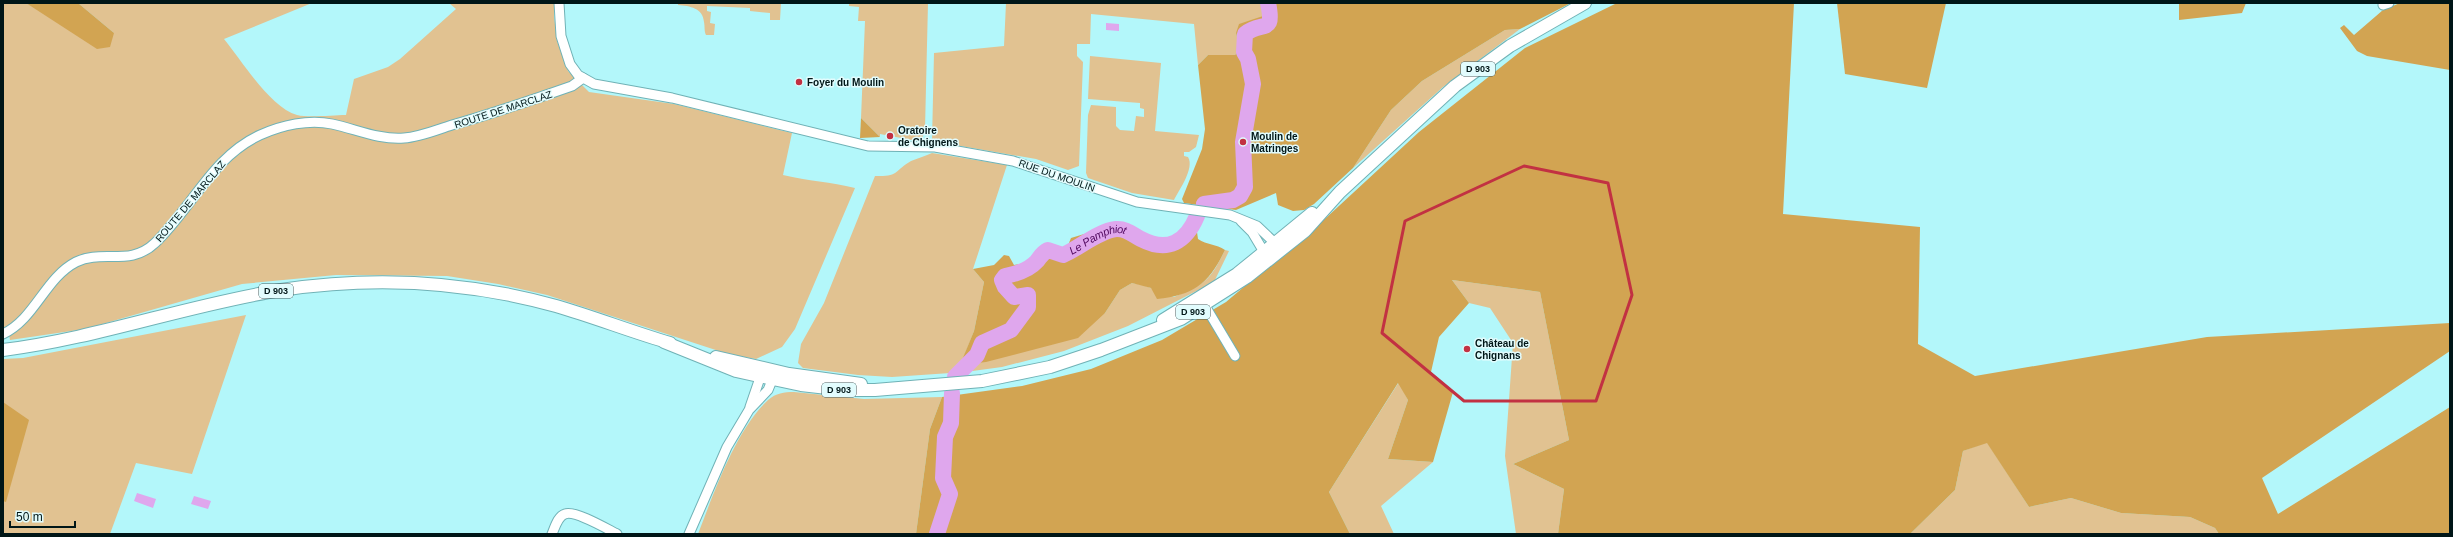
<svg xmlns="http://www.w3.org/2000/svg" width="2453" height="537" viewBox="0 0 2453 537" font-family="Arial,sans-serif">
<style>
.green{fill:#e1c291}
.forest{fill:#d2a452}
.water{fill:#dfa7ed}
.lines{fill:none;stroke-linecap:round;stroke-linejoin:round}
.river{stroke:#dfa7ed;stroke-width:16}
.minor-casing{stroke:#70b2b6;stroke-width:11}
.major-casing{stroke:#70b2b6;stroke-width:14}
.minor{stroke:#fff;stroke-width:9}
.major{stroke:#fff;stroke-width:12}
.marked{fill:none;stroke:#c23142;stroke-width:3;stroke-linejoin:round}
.poi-dot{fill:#c23142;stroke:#e2fcfd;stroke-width:1.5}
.labels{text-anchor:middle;stroke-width:3;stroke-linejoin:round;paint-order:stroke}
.shield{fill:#e2fcfd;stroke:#445b5c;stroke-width:1}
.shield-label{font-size:9px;font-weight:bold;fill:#001617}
.poi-label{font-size:10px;font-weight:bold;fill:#001617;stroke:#e2fcfd;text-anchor:start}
.street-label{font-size:10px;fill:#001617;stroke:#e2fcfd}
.water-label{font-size:11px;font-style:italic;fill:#50085e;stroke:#e2fcfd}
</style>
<rect width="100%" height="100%" fill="#b3f7fa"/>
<g class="green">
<path d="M3,3H26L39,10L114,33L78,3H312L224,39C242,61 270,107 297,115C309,118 333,115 346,115L354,79L388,67L400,59L456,9L449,3H554V16L557,41L568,71L589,92L674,104L792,133L783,175C808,181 831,182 855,188L795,329L782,347L756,359L728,354L547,295L498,284L447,276L336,275L242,284L85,329L10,340L8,329L3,330Z"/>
<path d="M678,3H781L780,20H770V13L750,11V8L707,6V11L711,12L710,23L715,24L714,35H706C704,31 705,27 704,22C703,8 690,6 678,5Z"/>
<path d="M849,3H928L925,129L922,139L917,141L880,134V137L861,118L865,21H858L859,7L849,6Z"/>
<path d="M1006,3H1260L1263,16L1236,33L1240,49L1235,55H1208L1198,65L1194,24L1091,14L1090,44H1077V56L1083,62L1079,166L1068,170L1036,159L932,141L934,53L1004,46Z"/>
<path d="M1520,29L1443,87L1353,168L1391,110L1422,81L1505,30Z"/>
<path d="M1090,56L1161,63L1155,131L1199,135L1196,147L1189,152H1184V156L1188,157C1195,168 1179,190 1174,200L1132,193L1088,178L1086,173L1088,115L1091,105L1116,107V126L1120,130L1134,131L1136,116L1144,117V109L1140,108V103L1088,99Z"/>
<path d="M932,153L1007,165L973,269L984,282L974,331L961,364L1105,313L1120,290L1132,283L1143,285L1174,297C1206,283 1210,281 1225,250L1229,251L1214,282L1128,326L1064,351L1002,367L965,372L892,377L858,375L803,368L798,363L801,344L824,303L875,176C899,177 894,171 911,161C918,158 926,156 932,153Z"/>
<path d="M1452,280L1540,292L1569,440L1513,464L1564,489L1558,534H1516L1505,456L1513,343L1490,308L1469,303Z"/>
<path d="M246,315L192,474L136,463L110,534H3V359L23,358Z"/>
<path d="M1399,382L1408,400L1388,459L1433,462L1381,506L1394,534H1350L1329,492Z"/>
<path d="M794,392L864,399L942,397L930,429L916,534H698C714,493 735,431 768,400C776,393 784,392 794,392Z"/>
<path d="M1987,442L2029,507L2071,498L2121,513L2190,517L2215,528L2219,534H1910L1955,490L1963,451Z"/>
</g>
<g class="forest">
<path d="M26,3H78L114,33L110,47L97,49Z"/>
<path d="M1260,3H1571L1520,29L1505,30L1422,81L1391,110L1353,168L1314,204L1304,210L1293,211L1278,205L1276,193L1236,210L1184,203L1182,199L1202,149L1205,129L1198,65L1208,55H1235L1240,49L1236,33L1239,24L1263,16Z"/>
<path d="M1617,3H1794L1783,214L1920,227L1918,344L1975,376L2207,337L2450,323V351L2262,478L2278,514L2450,407V534H2219L2215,528L2190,517L2121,513L2071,498L2029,507L1987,443L1963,451L1955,490L1910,534H1558L1564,489L1513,464L1569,440L1540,292L1452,280L1469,303L1439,337L1431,372L1453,392L1433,462L1388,459L1408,400L1398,383L1329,492L1350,534H916L930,429L942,397L1022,386L1091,369L1162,340L1226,302L1327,217L1419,132L1525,48Z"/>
<path d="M1837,3H1946L1927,88L1845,74Z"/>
<path d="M2179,3H2246L2242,13L2179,20Z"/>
<path d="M2400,3H2450V70L2367,56L2357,51L2340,28L2344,25L2354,35L2383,10Z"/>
<path d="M861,118L880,137L860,138Z"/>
<path d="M1193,215L1199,216L1196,225L1198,239C1207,245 1216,244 1225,250C1209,283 1195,295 1157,299L1151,288L1132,283L1120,290L1105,313L1078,338L986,362L960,365L974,331L984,282L973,269L994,265L1004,255L1009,256L1014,265L1031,262L1037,250L1047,245L1066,250L1071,238L1117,224L1129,228L1141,237L1164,240L1181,232Z"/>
<path d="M3,402L29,420L6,502L3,501Z"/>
</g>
<g class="water">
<path d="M1106,23L1119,24V31L1106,30Z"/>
<path d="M137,493L156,499L153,508L134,501Z"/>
<path d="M194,496L211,501L208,509L191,504Z"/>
</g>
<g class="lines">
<g class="river">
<path d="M1204,204L1233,200L1240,196L1245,187L1243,142L1253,84L1248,59L1244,52L1245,34C1262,20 1275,36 1268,3"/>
<path id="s1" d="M955,377L977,355L982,343L1011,330L1028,307V295L1014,297L1005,287L1002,280L1005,276C1016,274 1029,270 1037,261C1041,256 1042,253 1048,250L1063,255C1078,249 1098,231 1116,229C1126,228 1133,235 1141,239C1168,253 1186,242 1197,216"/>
<path d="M937,534L950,494L943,478L945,437L951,423L952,393"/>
</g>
<defs>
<g id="minor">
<path d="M559,3L561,36L570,64L578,75L594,84L672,98L868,146L935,147L1013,161L1137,202L1230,215L1257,226L1279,247"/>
<path d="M2383,5L2389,3"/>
<path d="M1241,221L1252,232L1267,257"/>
<path d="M1201,299L1235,356"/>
<path d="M3,334C35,319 45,278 76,262C102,249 130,267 155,243C192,208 212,157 260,135C282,125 309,119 332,124C356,129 379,140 404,138C420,137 436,130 452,125C492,114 532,100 572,86L583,78"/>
<path d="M750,407L762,372"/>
<path d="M552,534C555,527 558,516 565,514C575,510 607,529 617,534"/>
<path d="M689,534L727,447L749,410L768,390L775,373"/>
</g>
<g id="major">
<path d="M1163,320L1237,274L1312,213"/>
<path d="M664,342L736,371L801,385L845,390H875L982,381L1050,367L1101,350L1181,319L1247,277L1305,231L1340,192L1455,86L1510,46L1585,3"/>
<path d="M3,350C98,338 187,305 281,290C373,276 466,281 556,306C594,317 632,332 670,343"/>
<path d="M716,357L789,374L861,384"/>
</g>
</defs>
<use href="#minor" class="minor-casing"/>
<use href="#major" class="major-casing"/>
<use href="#minor" class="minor"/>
<use href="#major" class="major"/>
</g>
<path class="marked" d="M1524,166L1608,183L1632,295L1596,401H1464L1382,333L1405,221Z"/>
<g class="poi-dot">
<circle cx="799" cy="82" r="4"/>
<circle cx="890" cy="136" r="4"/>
<circle cx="1243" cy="142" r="4"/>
<circle cx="1467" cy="349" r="4"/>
</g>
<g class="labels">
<g class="shield">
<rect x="1461" y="62" width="34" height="14" rx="3"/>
<rect x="259" y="284" width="34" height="14" rx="3"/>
<rect x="1176" y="305" width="34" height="14" rx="3"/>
<rect x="822" y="383" width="34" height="14" rx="3"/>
</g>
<g class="shield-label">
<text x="1478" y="72">D 903</text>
<text x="276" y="294">D 903</text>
<text x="1193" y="315">D 903</text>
<text x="839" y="393">D 903</text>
</g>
<g class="poi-label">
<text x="807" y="86">Foyer du Moulin</text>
<text x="898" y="134">Oratoire<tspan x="898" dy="12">de Chignens</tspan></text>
<text x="1251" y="140">Moulin de<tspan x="1251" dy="12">Matringes</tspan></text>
<text x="1475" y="347">Château de<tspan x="1475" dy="12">Chignans</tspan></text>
</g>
<g class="street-label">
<text transform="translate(503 109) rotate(-18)" y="4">ROUTE DE MARCLAZ</text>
<text transform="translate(1057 175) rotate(19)" y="4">RUE DU MOULIN</text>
<text transform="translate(190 201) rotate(-50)" y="4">ROUTE DE MARCLAZ</text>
</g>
<g class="water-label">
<text dy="4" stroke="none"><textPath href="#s1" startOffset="263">Le Pamphiot</textPath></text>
</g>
</g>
<rect width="2453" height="537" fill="none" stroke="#001617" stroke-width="8"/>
<path d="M10 521v6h65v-6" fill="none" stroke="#001617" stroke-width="2"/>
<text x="16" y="521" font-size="12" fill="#001617" stroke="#e2fcfd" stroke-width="3" paint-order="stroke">50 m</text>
</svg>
